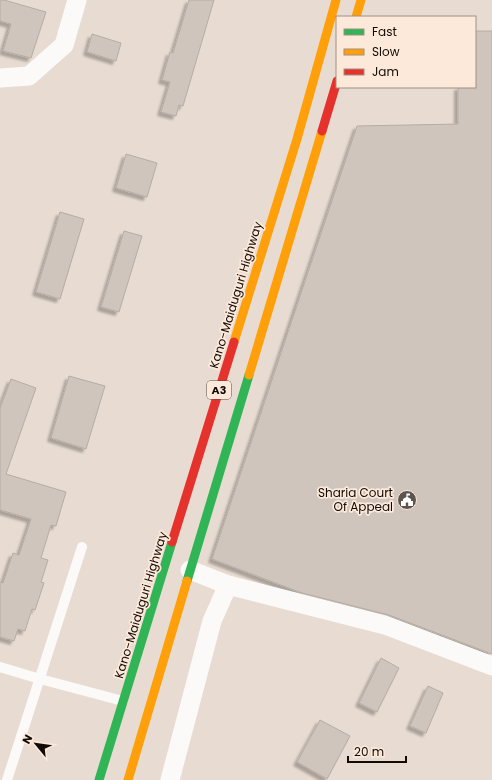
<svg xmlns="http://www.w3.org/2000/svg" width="492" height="780" viewBox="0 0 492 780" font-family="Poppins,sans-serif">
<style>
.building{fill:#cfc5bd;stroke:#b5aca4;filter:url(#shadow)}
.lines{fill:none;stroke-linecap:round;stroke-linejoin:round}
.lane{stroke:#fcfaf8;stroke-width:10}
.street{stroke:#fcfaf8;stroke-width:19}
.fast{stroke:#30b455;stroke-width:9}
.slow{stroke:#ff9f0a;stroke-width:9}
.jam{stroke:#e5322d;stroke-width:9}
.labels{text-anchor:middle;stroke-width:3.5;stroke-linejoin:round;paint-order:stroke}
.shield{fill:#fce9da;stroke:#584e45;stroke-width:1}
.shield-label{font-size:11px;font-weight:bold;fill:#120b05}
.street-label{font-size:12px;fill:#120b05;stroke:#fce9da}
.poi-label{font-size:12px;fill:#120b05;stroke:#fce9da;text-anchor:end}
</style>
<defs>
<filter id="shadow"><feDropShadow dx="-3.5" dy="3.5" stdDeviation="1" flood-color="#0004"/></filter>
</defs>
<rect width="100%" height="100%" fill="#e8dcd2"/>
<g class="building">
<path d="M0,0H4L46,12L31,58L3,51L11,24L0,21Z"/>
<path d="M189,0H214L183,106L179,105L176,116L161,112L170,82L162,80L170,52L173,53Z"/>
<path d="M475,31H492V654L389,615L302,593L212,559L357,126L458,124V87H475Z"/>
<path d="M92,34L121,43L116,61L87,52Z"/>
<path d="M126,154L157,163L147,197L116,188Z"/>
<path d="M60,212L84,219L60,299L36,292Z"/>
<path d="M124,231L142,236L119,312L101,307Z"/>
<path d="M69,376L105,386L86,449L51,438Z"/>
<path d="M11,379L36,388L6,474L66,492L56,526L51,525L41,558L48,560L41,582L44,583L35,610L32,609L25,631L18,629L14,641L0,637V582L3,583L13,553L19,555L31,519L0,510V408Z"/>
<path d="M381,658L399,668L377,712L359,703Z"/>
<path d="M428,686L443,693L426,733L410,726Z"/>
<path d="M320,720L350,736L327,779L297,762Z"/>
</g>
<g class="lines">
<g class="lane">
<path d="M0,667L40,679L123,701"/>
<path d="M7,780L82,547"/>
</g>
<g class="street">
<path d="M0,78L29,76L64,45L77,0"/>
<path d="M190,570L228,585L385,625L492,666"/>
<path d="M170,780L212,621L228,585"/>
</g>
<g class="fast">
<path d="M187,581L249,375"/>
<path d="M99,780L172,542"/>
</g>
<g class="slow">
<path d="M356,17L361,0"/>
<path d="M234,342L297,139L336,0"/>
<path d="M249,375L322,131"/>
<path d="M128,780L187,581"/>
</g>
<g class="jam">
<path d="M322,131L337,81"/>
<path d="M172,542L234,342"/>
</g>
</g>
<defs>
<symbol id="civic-disc" viewBox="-11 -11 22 22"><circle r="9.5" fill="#5d544d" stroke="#fce9da"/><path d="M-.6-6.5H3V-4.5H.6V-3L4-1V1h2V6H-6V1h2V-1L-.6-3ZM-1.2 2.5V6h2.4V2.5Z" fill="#fff"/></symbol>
</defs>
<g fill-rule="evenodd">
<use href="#civic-disc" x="396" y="489" width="22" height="22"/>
</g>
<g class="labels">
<rect class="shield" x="207" y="381" width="24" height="18" rx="3"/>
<g class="shield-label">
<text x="219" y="394">A3</text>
</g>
<g class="street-label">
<text transform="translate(236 295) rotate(-73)" y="4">Kano-Maiduguri Highway</text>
<text transform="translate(141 605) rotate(-73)" y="4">Kano-Maiduguri Highway</text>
</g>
<g class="poi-label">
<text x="393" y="497">Sharia Court<tspan x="393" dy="14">Of Appeal</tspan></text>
</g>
</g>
<rect x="336" y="16" width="140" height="72" fill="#fce9da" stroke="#9e9085"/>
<rect x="344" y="29" width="20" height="6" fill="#30b455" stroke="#9e9085"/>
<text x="372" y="36" font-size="12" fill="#120b05">Fast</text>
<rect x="344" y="49" width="20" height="6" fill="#ff9f0a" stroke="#9e9085"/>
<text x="372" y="56" font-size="12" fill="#120b05">Slow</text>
<rect x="344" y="69" width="20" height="6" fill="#e5322d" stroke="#9e9085"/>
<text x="372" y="76" font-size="12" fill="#120b05">Jam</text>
<g transform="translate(36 744) rotate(299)" stroke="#fce9da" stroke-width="3" paint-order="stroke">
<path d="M0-3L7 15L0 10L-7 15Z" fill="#120b05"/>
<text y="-6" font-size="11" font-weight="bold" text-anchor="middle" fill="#120b05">N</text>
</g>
<path d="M348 756v6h58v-6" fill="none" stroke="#120b05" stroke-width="2"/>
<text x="354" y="756" font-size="12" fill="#120b05" stroke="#fce9da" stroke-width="3" paint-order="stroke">20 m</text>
</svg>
